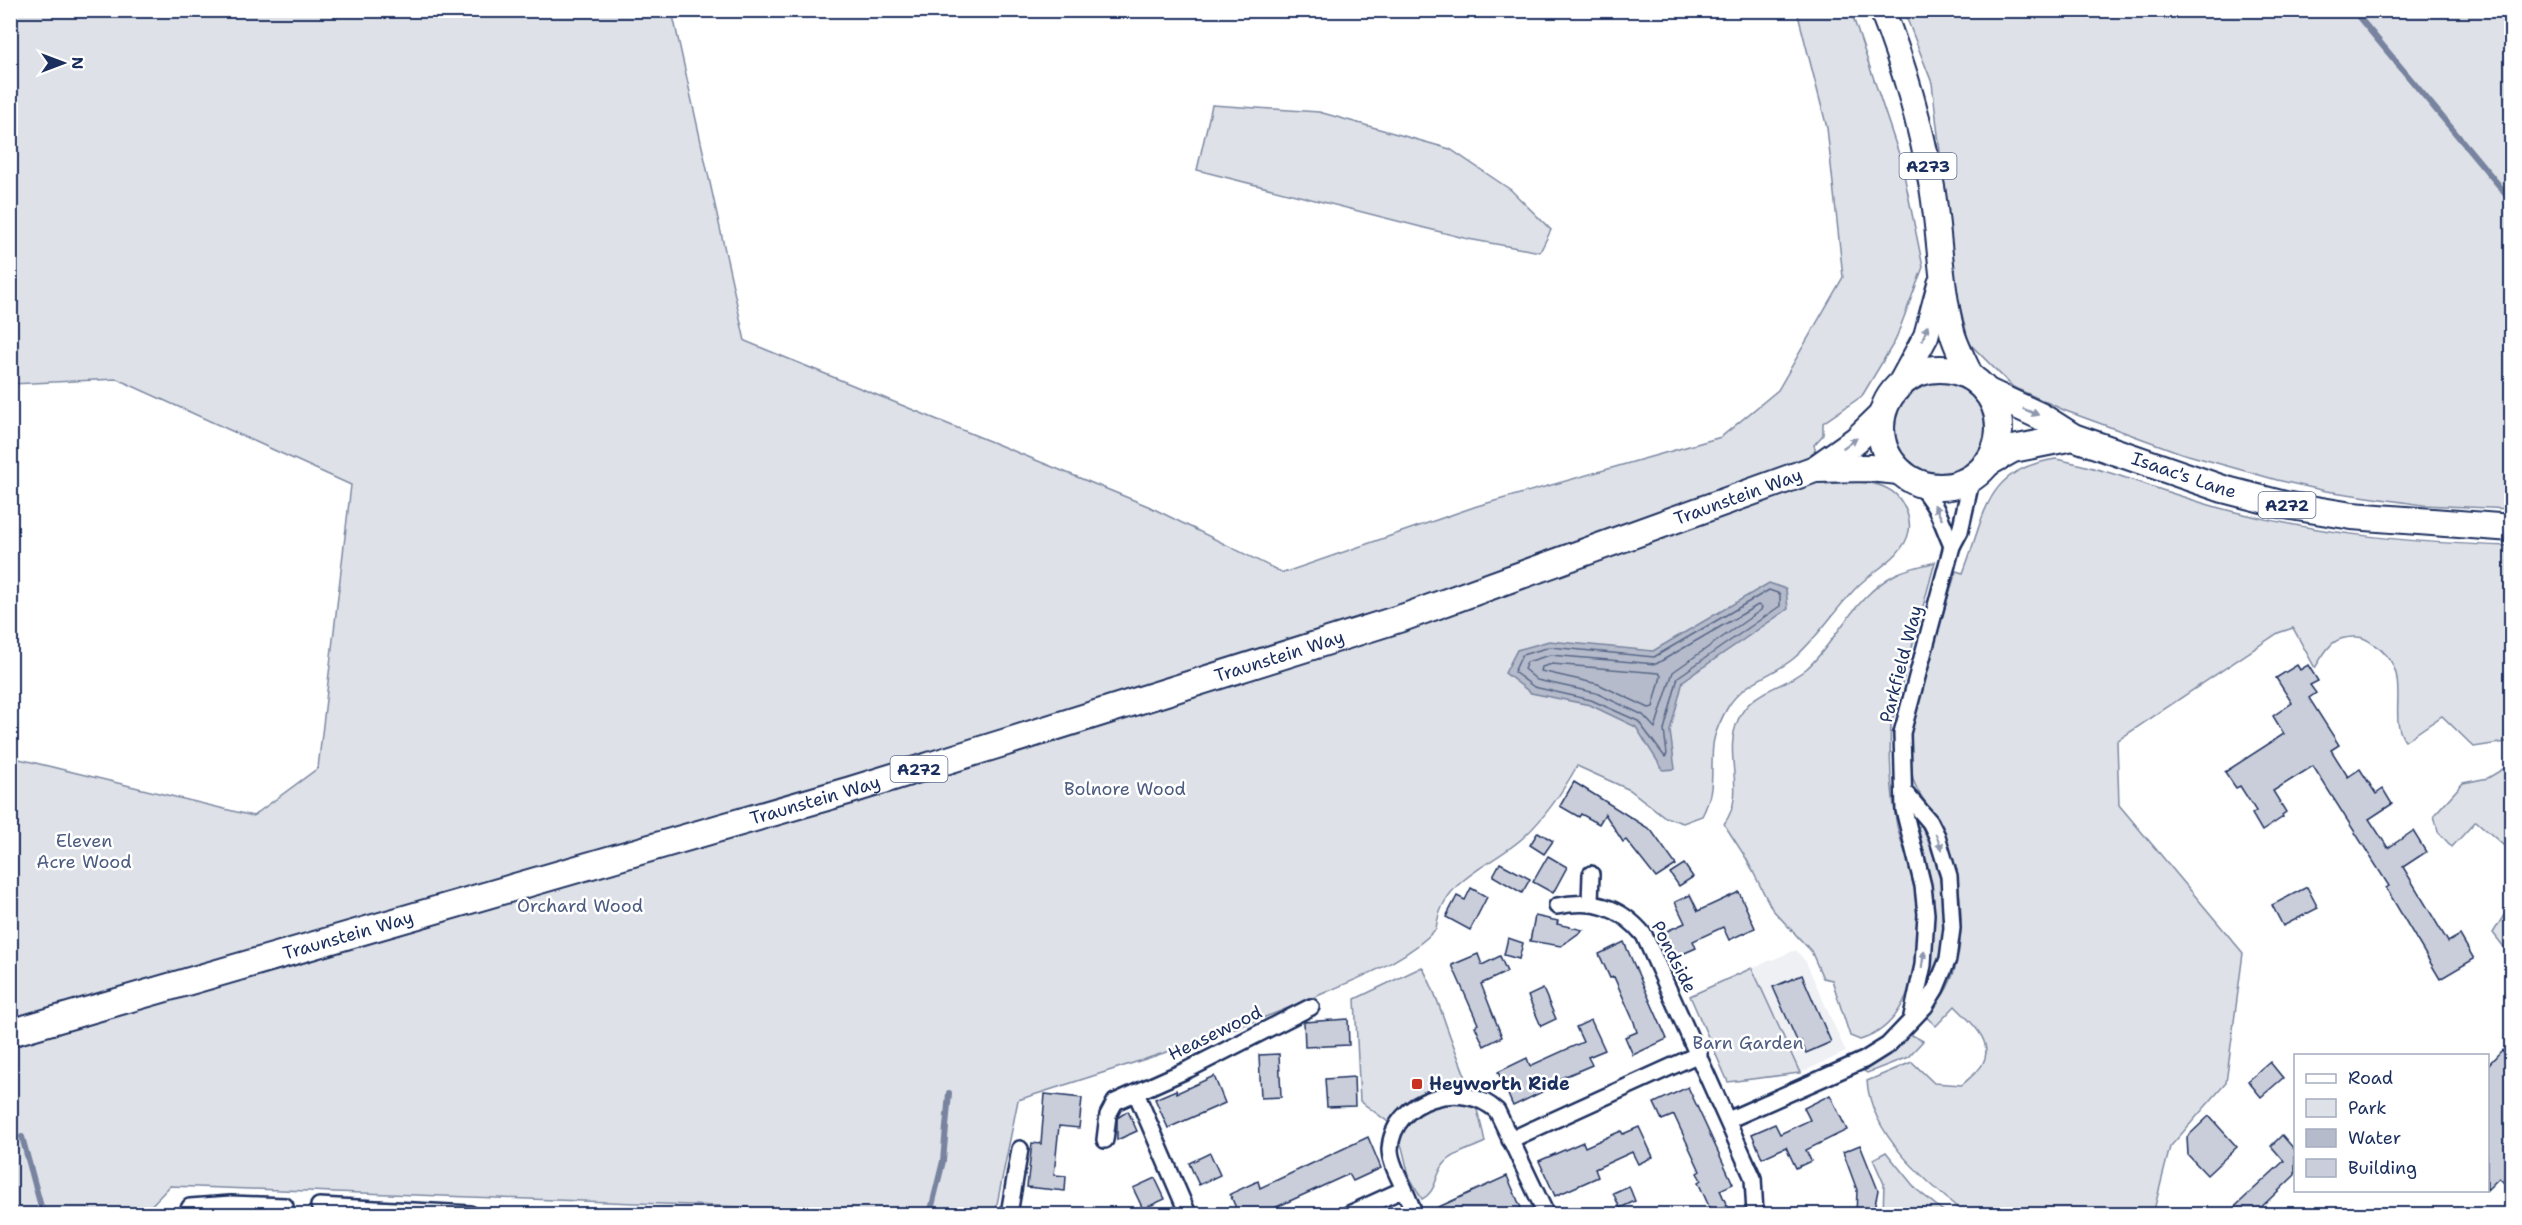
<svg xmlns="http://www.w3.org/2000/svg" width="2522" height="1225" viewBox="0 0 2522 1225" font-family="'Shantell Sans',sans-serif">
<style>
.built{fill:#eff0f4}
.green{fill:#dee1e7;stroke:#7c88a2;stroke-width:1.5}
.water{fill:#b5bbca;stroke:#77839f;stroke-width:1.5}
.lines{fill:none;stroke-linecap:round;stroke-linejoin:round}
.shore{stroke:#596789;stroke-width:1.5}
.stream{stroke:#77839f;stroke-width:6}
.building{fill:#caceda;stroke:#1b2f5e;stroke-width:1.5}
.minor-casing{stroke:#1b2f5e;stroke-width:20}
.primary-casing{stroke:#1b2f5e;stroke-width:28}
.trunk-casing{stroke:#1b2f5e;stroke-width:30}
.minor{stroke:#fff;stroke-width:15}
.primary{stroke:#fff;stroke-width:24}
.trunk{stroke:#fff;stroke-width:26}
.oneway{fill:#8d97ae}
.poi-dot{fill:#c8321e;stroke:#fff;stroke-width:2}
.labels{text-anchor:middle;stroke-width:5;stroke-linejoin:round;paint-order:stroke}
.shield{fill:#fff;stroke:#5f6d8e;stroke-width:1.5}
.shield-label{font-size:16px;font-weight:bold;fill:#1b2f5e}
.street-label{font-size:18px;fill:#1b2f5e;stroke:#fff}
.park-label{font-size:18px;fill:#4c5c80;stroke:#fff}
.poi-label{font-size:18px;font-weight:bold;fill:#1b2f5e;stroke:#fff;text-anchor:start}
</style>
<rect width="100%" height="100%" fill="#fff"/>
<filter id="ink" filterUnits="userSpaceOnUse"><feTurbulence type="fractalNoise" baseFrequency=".0167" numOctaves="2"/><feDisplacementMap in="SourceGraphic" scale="12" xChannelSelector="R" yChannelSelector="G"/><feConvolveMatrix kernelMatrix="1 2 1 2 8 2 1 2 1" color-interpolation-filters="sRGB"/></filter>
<g filter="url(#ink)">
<path class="built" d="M1796,950L1806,962L1846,1052L1800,1073L1752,968Z"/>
<g class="green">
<path d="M10,11H672L745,341L1148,506L1283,573L1477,506L1721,437L1778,390L1843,277L1827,128L1797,11H1851L1901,160L1923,267L1895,341L1862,396L1823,423V435L1814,445L1826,484C1849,481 1887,478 1901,501C1906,509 1911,521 1909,531C1905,555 1876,569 1860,584C1836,607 1819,637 1793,659C1772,676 1743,682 1728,707C1722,717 1714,734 1713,745C1710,773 1716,790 1702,816L1683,823L1665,817L1630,790L1577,766C1563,791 1546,816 1525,836C1492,867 1442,877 1436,929C1408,959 1368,974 1331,990C1229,1035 1123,1066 1018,1100L995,1214H774L771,1208L170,1186L143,1214H11V757L253,816L318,768L351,485L117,379L11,384Z"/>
<path d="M1904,11H2511V509L2423,505L2326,491L2277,480L2181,453L2066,411L2013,387L1969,343L1956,290L1932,83Z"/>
<path d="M1212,105L1319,112L1450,149L1511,190L1551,230L1540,252L1468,239L1197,170Z"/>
<circle cx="1939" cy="427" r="47"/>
<path d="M2056,459C2116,471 2172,496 2231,511C2326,535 2415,543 2511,546L2512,738L2506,742L2474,747L2442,716L2405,741C2385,714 2417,671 2373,644C2368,640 2363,637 2357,637C2331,636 2327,649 2315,668L2293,628L2278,633L2117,741L2119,805L2243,953L2226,1083L2170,1147L2153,1214H1965C1926,1181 1871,1136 1867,1081L1912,1062L1934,1083L1962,1085C1968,1079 1978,1072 1982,1065C1996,1041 1969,1021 1955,1006L1936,1026L1925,1016C1931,1009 1938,1002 1943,995C1971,952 1963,870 1941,827C1926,797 1911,794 1910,757C1909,703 1941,625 1956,571L1963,573C1986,515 1983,470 2056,459Z"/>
<path d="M1935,562L1891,725C1889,757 1891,789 1896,820C1898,839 1909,858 1913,877C1925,930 1921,1022 1860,1040L1850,1036L1832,980L1823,978L1811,951L1772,909L1746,858L1724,824C1748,791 1722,756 1738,720C1751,689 1783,689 1806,669C1818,659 1828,644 1838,631C1854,609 1872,586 1896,574C1908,568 1923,566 1935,562Z"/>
<path d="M2511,764V852L2476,821L2452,847L2438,832L2434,815L2463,783L2488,778Z"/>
<path d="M1921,825C1946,878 1950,920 1935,976L1927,975C1939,920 1935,881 1917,828Z"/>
<path d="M2511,910V956L2493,933L2504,915Z"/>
<path d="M1422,967C1435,989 1441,1012 1450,1036C1463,1071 1478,1105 1485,1142C1474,1148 1456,1152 1447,1161C1434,1172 1439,1190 1422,1199L1409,1176L1402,1147L1388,1122L1360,1101L1355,999Z"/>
<path d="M1752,968L1800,1073L1728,1082L1690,996Z"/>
<path d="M1910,1034L1923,1041L1908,1057L1867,1073L1864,1071L1889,1055Z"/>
<path d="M1886,1152L1916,1189L1947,1214H1883L1884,1184L1873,1159Z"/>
</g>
<path class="water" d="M1769,583L1786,589L1788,609L1683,681L1670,731L1675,769L1663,770L1636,727L1590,705L1531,693L1505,673L1517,650L1549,641L1653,651Z"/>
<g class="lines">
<g class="shore">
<path d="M1769,590L1780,594V606L1678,677L1664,730L1667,754L1665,757L1638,721L1591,700L1534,687L1514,672L1522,655L1550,647L1654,657Z"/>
<path d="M1758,605L1762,607L1761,610L1673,672L1655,728L1643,715L1596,693L1537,680L1524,669L1527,662L1550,655L1656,664Z"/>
<path d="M1552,664L1659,673L1661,676L1653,707L1649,708L1598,684L1541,671L1542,667Z"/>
</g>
<g class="stream">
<path d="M2353,10L2512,201"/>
<path d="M22,1137L43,1214"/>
<path d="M930,1214L943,1161L949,1093"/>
</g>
</g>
<g class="building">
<path d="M2297,665L2300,670L2308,665L2318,681L2310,685L2316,693L2309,698L2339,745L2331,750L2348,777L2360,769L2376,794L2383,789L2392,804L2369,819L2388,848L2413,831L2426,852L2403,867L2448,942L2460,935L2474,959L2440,979L2386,888L2389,886L2313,766L2273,791L2286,812L2282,815L2283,817L2262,831L2252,814L2256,811L2240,786L2236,788L2225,772L2284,734L2273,716L2292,703L2276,678Z"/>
<path d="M1574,782L1651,830L1676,865L1656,878L1626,840L1623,842L1605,814L1599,824L1581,814L1579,817L1560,806Z"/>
<path d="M1538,832L1553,841L1544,854L1530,845Z"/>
<path d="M1548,856L1567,867L1553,893L1533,882Z"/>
<path d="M1500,863L1530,879L1522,893L1493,876Z"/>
<path d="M1684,864L1693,877L1679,886L1670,873Z"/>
<path d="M2307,887L2318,908L2283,926L2272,905Z"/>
<path d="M1471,888L1487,897L1470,930L1446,917L1457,896L1465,900Z"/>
<path d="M1739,892L1755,928L1729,940L1723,927L1693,941L1696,948L1671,959L1660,934L1685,923L1675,902L1690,895L1698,911Z"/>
<path d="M1535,916L1558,921L1557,924L1583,930L1561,946L1530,941Z"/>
<path d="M1508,938L1523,943L1519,959L1504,955Z"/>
<path d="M1624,942L1667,1039L1633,1055L1625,1037L1637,1032L1634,1022L1614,977L1610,978L1599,954Z"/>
<path d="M1478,954L1482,965L1500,956L1507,972L1481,984L1502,1037L1484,1046L1475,1026L1478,1024L1452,965Z"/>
<path d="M1802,975L1831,1042L1806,1053L1801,1041L1798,1043L1773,987Z"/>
<path d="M1543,989L1556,1019L1541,1026L1528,996Z"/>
<path d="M1348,1019L1349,1045L1305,1047L1304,1022Z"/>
<path d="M1591,1020L1605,1050L1588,1057L1592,1065L1540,1087L1542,1092L1513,1106L1498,1072L1527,1058L1530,1066L1583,1042L1576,1027Z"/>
<path d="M2502,1050L2511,1059V1175L2504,1183L2499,1178L2487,1190V1066Z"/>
<path d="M1279,1054L1281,1097L1261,1098L1259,1055Z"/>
<path d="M2270,1062L2283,1078L2261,1097L2248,1081Z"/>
<path d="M1214,1076L1225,1103L1168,1128L1155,1099L1176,1090L1177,1093Z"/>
<path d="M1354,1077L1355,1106L1327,1107L1325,1079Z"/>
<path d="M1688,1087L1733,1184L1720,1190L1727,1206L1712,1213L1698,1182L1701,1180L1697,1173L1700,1171L1674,1115L1662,1120L1654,1103Z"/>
<path d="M1045,1094L1082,1098L1079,1128L1059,1126L1054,1175L1066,1176L1065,1191L1027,1187L1032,1143L1041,1144Z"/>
<path d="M1830,1095L1847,1130L1806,1150L1811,1161L1796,1168L1786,1147L1762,1158L1752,1134L1775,1124L1780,1134L1810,1120L1804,1108Z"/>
<path d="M1128,1111L1137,1131L1117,1140V1118Z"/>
<path d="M2209,1116L2237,1147L2207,1175L2188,1155L2187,1137Z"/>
<path d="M1639,1127L1653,1157L1638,1164L1632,1152L1595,1169L1598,1177L1555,1196L1539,1161L1583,1142L1585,1147L1621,1131L1623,1134Z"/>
<path d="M2282,1135L2295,1150V1175L2253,1215H2226L2284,1161L2271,1146Z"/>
<path d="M1368,1137L1381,1168L1353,1181L1349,1174L1270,1210L1272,1215H1239L1230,1194L1258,1181L1260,1188Z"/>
<path d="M1860,1145L1878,1190L1873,1215H1856L1857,1190L1843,1152Z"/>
<path d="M1210,1153L1220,1175L1199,1185L1189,1163Z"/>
<path d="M1507,1176L1521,1208L1508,1215H1421Z"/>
<path d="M1155,1178L1165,1199L1143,1209L1133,1188Z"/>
<path d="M1629,1186L1635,1201L1620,1208L1613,1193Z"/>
</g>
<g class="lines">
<defs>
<g id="minor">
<path d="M1916,482C1938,506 1940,518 1952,546"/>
<path d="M1590,902L1591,874"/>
<path d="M1557,906C1593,899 1620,906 1644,935L1753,1178L1755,1214"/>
<path d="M1912,1016L1923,965L1926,914L1923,886L1904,810L1902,733L1952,546L1960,531L1972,477"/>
<path d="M1136,1093L1188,1214"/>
<path d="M1728,1120L1864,1060L1888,1045L1925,1006L1936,988L1948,959L1952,928L1949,876L1937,836L1930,822L1906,794"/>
<path d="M1105,1140L1108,1115L1115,1102L1189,1069L1311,1007"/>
<path d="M1510,1140L1699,1054"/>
<path d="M1404,1189L1412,1208"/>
<path d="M319,1206L470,1214"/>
<path d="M186,1214L190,1207L231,1204L285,1206"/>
<path d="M1009,1214L1020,1149"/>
<path d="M1349,1214L1404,1189C1399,1177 1390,1162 1390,1149C1393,1098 1463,1079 1497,1111L1546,1214"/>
</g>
<g id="primary">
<path d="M1882,10C1905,68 1921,126 1932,187C1940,235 1940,284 1952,332C1956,347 1965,363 1972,378"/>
<path d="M1900,384L1926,336L1940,284"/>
</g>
<g id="trunk">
<circle cx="1940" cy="428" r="59"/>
<path id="s1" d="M1986,391L2040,416L2073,437L2223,489L2285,505L2352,516L2512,528"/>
<path d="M1986,464L2013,449L2073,437"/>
<path d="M1815,469L1856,440L1882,415"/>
<path id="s2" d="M10,1033L851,790L1000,744L1405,617L1815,469L1869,468L1899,471"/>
</g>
</defs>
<use href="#minor" class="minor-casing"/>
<use href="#primary" class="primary-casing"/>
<use href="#trunk" class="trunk-casing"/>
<use href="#minor" class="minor"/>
<use href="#primary" class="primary"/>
<use href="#trunk" class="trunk"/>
</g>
<defs><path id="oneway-solid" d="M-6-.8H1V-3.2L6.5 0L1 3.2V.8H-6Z" transform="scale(1.5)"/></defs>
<g class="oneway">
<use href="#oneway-solid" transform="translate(1925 333) rotate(-70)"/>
<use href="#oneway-solid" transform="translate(2031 412) rotate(22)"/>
<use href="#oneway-solid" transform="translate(1850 443) rotate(-35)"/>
<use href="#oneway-solid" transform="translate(1938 512) rotate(-117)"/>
<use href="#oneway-solid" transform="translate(1939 842) rotate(68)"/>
<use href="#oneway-solid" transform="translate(1923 959) rotate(-82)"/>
</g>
</g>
<rect class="poi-dot" x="1411" y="1078" width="12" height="12" rx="3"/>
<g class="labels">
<g class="shield">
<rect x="1899.5" y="153" width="57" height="26" rx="4.5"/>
<rect x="2258.5" y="492" width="57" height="26" rx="4.5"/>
<rect x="890.5" y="756" width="57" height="26" rx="4.5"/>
</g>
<g class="shield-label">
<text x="1928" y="172">A273</text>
<text x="2287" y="511">A272</text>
<text x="919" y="775">A272</text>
</g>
<g class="street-label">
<text dy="6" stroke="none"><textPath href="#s1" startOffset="216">Isaac's Lane</textPath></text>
<text dy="6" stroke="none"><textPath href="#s2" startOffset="1810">Traunstein Way</textPath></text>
<text dy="6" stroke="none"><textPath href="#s2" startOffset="1324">Traunstein Way</textPath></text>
<text transform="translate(1901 664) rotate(-75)" y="6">Parkfield Way</text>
<text dy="6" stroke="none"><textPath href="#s2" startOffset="838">Traunstein Way</textPath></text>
<text dy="6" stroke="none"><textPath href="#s2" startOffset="352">Traunstein Way</textPath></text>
<text transform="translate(1674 957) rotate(63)" y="6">Pondside</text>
<text transform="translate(1215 1033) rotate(-26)" y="6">Heasewood</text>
</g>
<g class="park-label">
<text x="1125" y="795">Bolnore Wood</text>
<text x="84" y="847">Eleven<tspan x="84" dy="21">Acre Wood</tspan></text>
<text x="580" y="912">Orchard Wood</text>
<text x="1748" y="1049">Barn Garden</text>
</g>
<g class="poi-label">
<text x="1429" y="1090">Heyworth Ride</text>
</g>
</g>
<rect width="2522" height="1225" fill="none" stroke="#fff" stroke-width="36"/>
<rect x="18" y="18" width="2486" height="1189" fill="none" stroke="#1b2f5e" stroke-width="2" filter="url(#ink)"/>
<rect x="2294" y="1054" width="195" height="138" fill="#ffffff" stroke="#a4acbf" stroke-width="1.5"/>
<rect x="2306" y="1074" width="30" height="9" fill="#ffffff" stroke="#a4acbf" stroke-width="1.5"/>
<text x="2348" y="1084" font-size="18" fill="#1b2f5e">Road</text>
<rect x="2306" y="1099" width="30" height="18" fill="#dee1e7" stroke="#a4acbf" stroke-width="1.5"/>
<text x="2348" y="1114" font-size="18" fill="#1b2f5e">Park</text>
<rect x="2306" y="1129" width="30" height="18" fill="#b5bbca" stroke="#a4acbf" stroke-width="1.5"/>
<text x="2348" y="1144" font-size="18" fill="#1b2f5e">Water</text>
<rect x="2306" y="1159" width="30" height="18" fill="#caceda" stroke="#a4acbf" stroke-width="1.5"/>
<text x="2348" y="1174" font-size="18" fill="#1b2f5e">Building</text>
<g transform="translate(63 63) rotate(90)" stroke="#ffffff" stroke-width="4.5" paint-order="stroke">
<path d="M0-4.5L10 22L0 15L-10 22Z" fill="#1b2f5e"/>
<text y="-9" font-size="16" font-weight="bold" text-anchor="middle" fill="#1b2f5e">N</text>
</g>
</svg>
